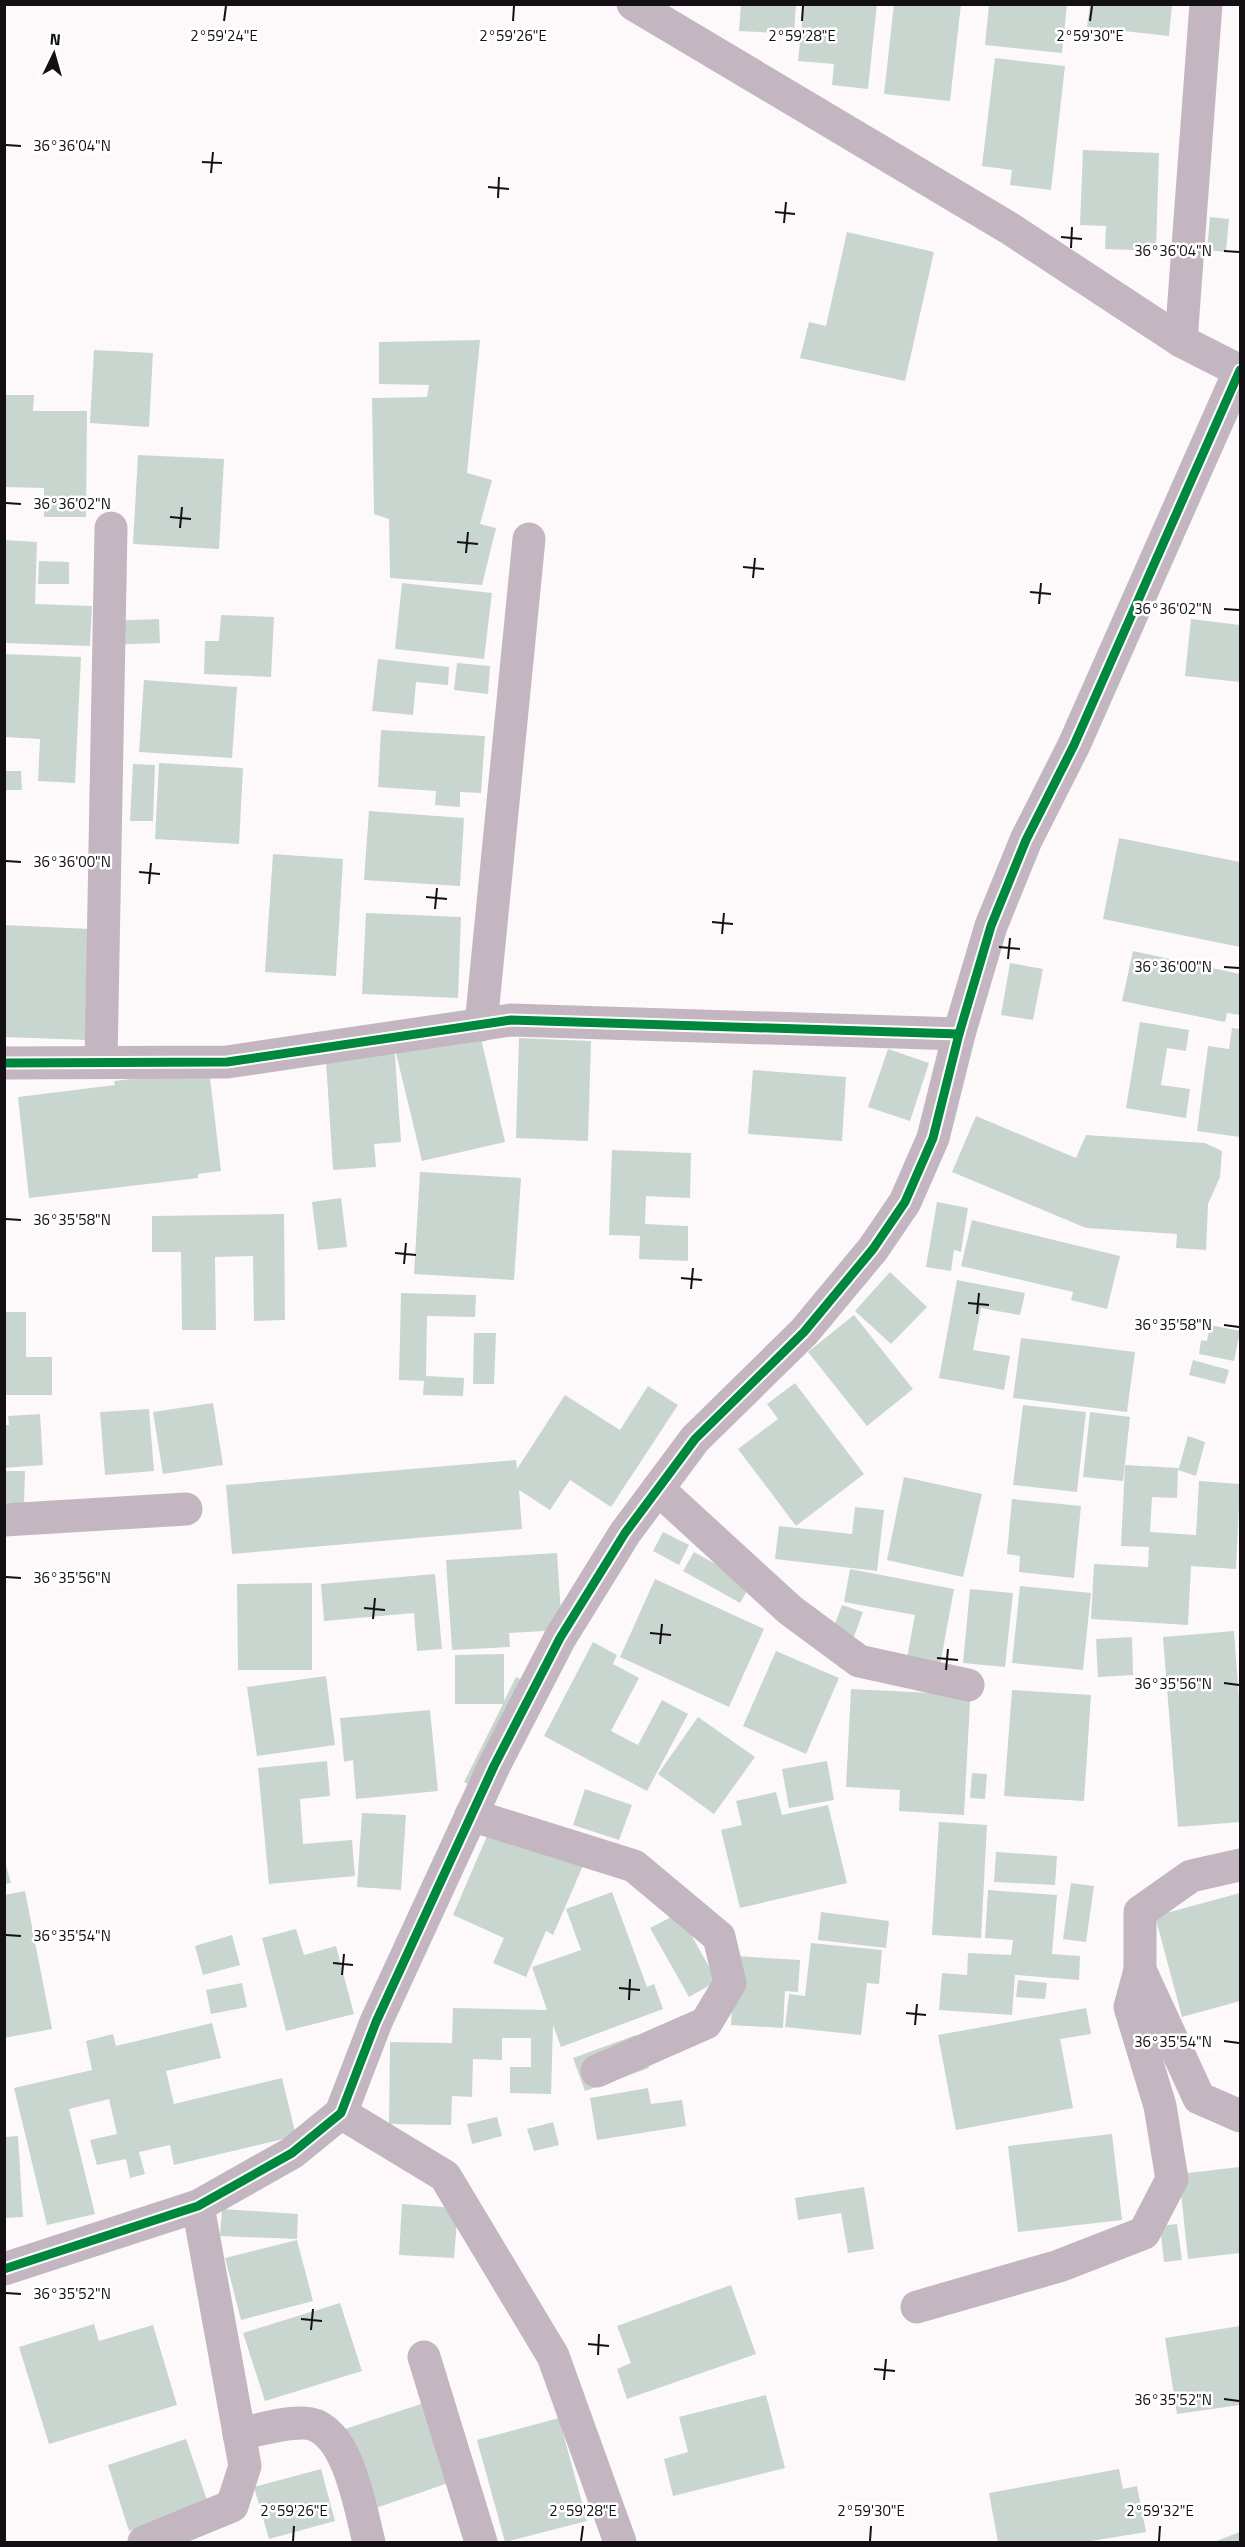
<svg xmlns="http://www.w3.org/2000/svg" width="1245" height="2547" viewBox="0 0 1245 2547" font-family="'Titillium Web',sans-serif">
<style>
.building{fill:#c9d6cf}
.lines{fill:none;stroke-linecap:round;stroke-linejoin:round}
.minor{stroke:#c4b6c0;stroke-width:33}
.tertiary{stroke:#c4b6c0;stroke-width:33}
.cycleway-casing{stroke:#fff;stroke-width:13}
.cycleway{stroke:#00873e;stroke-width:9}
.ticks{fill:none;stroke:#130f12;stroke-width:2}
.ticks-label{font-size:15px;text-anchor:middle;fill:#130f12;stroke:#fff;stroke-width:5;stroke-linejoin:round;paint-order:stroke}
</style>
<rect width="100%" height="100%" fill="#fdf9fb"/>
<g class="building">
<path d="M741,4H796L794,34L739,31Z"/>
<path d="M804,4H877L868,89L832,85L834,64L798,61Z"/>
<path d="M894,4H961L950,101L884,94Z"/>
<path d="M1090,4H1172L1169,36L1087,27Z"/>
<path d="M989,5H1067L1062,53L985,45Z"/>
<path d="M995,58L1065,66L1051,190L1010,185L1012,170L982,166Z"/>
<path d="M1083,150L1159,153L1156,251L1105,249L1106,226L1080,225Z"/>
<path d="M1210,217L1229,219L1226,252L1207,250Z"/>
<path d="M847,232L934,252L905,381L800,358L809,322L826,326Z"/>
<path d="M480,340L467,473L492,480L480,524L496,528L482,585L390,578L389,519L374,514L372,398L427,397L429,385L379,384V342Z"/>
<path d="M94,350L153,353L149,427L90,423Z"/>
<path d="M4,395H34L33,411H87L86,517H44V488L4,487Z"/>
<path d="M138,455L224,459L219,549L133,544Z"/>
<path d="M4,540L37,542L35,604L92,606L90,646L4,643Z"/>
<path d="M39,561L69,562V584H38Z"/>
<path d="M402,583L492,593L484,659L395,649Z"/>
<path d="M221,615L274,617L271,677L204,674L205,641H219Z"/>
<path d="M159,619L160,643L109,645L108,621Z"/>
<path d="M1191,619L1240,625V682L1185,676Z"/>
<path d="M5,654L81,657L75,783L38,781L40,739L5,737Z"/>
<path d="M378,659L449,667L448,685L416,682L413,715L372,711Z"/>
<path d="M457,663L490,666L488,694L454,690Z"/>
<path d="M144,680L237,687L232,758L139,752Z"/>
<path d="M381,730L485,736L481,793L460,792V807L435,805L436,791L378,787Z"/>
<path d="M159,763L243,768L239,844L155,839Z"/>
<path d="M133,764L155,765L153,821H130Z"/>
<path d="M4,771H21L22,790H4Z"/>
<path d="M369,811L464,818L460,886L364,880Z"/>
<path d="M1119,838L1240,862V947L1103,919Z"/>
<path d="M273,854L343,859L336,976L265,972Z"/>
<path d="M366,913L461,917L458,998L362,994Z"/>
<path d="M4,925L90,929L87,1040L4,1037Z"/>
<path d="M1133,951L1240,974V1015L1227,1013L1225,1022L1122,1001Z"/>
<path d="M1010,963L1043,969L1033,1020L1001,1015Z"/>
<path d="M1140,1022L1189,1030L1186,1051L1167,1048L1161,1085L1190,1089L1186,1118L1126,1108Z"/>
<path d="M1232,1028L1240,1029V1137L1197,1131L1208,1046L1229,1049Z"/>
<path d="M480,1034L505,1142L422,1161L396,1053Z"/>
<path d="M519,1038L591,1041L588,1141L516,1138Z"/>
<path d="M394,1042L401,1142L374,1144L376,1167L333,1170L325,1046Z"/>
<path d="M888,1049L929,1063L910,1121L868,1107Z"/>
<path d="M209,1070L221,1171L198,1174V1178L29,1198L18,1097L115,1085L114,1081Z"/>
<path d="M753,1070L846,1077L842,1141L748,1134Z"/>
<path d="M976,1116L1076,1158L1086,1135L1205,1143L1222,1151L1220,1177L1208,1204L1206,1250L1176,1248L1177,1234L1086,1228L952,1172Z"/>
<path d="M612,1150L691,1153L690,1198L646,1196L645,1224L688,1226V1261L639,1259L640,1236L609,1235Z"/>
<path d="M420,1172L521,1178L514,1280L414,1274Z"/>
<path d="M341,1198L347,1247L318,1250L312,1202Z"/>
<path d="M937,1202L968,1208L961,1252L954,1250L951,1271L926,1267Z"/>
<path d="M284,1214L285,1320L254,1321L253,1256L215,1257L216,1330H182L181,1252H152V1216Z"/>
<path d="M972,1220L1120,1256L1107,1309L1071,1300L1073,1292L961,1266Z"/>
<path d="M890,1272L927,1307L891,1344L855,1311Z"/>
<path d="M957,1280L1025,1293L1020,1315L981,1308L973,1350L1010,1356L1004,1390L939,1378Z"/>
<path d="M401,1293L476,1295L475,1317L427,1316L426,1376L464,1378L463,1396L423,1395L424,1381L399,1380Z"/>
<path d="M4,1312H26V1357H52V1395H4Z"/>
<path d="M854,1315L913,1389L867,1426L808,1352Z"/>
<path d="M1210,1325L1240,1331L1234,1361L1199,1354L1201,1340L1207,1341Z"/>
<path d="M474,1333H496L494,1384H473Z"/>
<path d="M1021,1338L1135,1352L1127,1412L1013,1398Z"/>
<path d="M1193,1360L1229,1370L1225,1384L1189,1375Z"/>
<path d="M795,1383L864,1474L796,1526L738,1449L778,1419L767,1404Z"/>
<path d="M648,1386L678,1405L611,1507L570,1480L550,1510L519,1490L522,1529L232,1554L226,1485L516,1460L517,1469L565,1395L620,1430Z"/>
<path d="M213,1403L223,1465L163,1474L153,1412Z"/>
<path d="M1023,1405L1086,1412L1077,1492L1013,1485Z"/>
<path d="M149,1409L154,1471L105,1475L100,1412Z"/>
<path d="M1090,1412L1130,1417L1123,1481L1083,1477Z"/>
<path d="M40,1414L43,1465L4,1468V1425H9L8,1416Z"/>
<path d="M1188,1436L1205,1442L1196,1476L1178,1470L1177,1498L1152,1497L1150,1532L1196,1535L1199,1481L1240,1484L1236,1569L1191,1566L1188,1625L1091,1619L1094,1564L1148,1567L1149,1547L1121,1546L1125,1465L1179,1468Z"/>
<path d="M4,1471H25L24,1503H4Z"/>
<path d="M904,1477L982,1494L963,1577L887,1560Z"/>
<path d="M1012,1499L1081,1506L1074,1578L1019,1572L1020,1556L1007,1554Z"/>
<path d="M855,1507L884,1510L877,1571L775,1559L779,1526L852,1534Z"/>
<path d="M663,1532L689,1545L679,1565L653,1551Z"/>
<path d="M694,1552L751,1584L740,1603L683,1571Z"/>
<path d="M557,1553L562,1630L509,1633L510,1647L452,1650L446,1560Z"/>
<path d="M850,1569L954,1589L940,1665L907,1658L915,1615L844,1602Z"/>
<path d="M435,1574L442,1649L417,1651L414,1613L324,1621L321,1584Z"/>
<path d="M655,1579L764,1629L729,1707L620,1657Z"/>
<path d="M312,1583V1670H238L237,1584Z"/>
<path d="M1020,1586L1091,1593L1083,1670L1012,1663Z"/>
<path d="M970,1589L1013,1593L1005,1667L963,1663Z"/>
<path d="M842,1605L863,1612L849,1650L828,1642Z"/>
<path d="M1234,1631L1240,1713V1822L1178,1827L1163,1637Z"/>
<path d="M1132,1637L1133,1675L1098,1677L1096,1639Z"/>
<path d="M593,1642L617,1655L613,1664L639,1678L611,1731L638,1745L662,1700L688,1714L647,1791L544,1736Z"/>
<path d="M776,1651L839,1678L806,1754L743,1726Z"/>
<path d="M504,1654V1701L516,1677L547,1692L496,1798L464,1782L503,1704H455V1655Z"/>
<path d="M326,1676L335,1745L257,1756L247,1687Z"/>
<path d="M971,1683L964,1815L899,1811L900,1790L846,1787L851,1689L933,1693Z"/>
<path d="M1012,1690L1091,1695L1084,1801L1004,1796Z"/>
<path d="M430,1710L438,1791L356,1799L353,1760L344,1762L340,1718Z"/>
<path d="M698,1717L755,1757L714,1814L658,1774Z"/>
<path d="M327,1761L330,1796L300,1799L303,1844L352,1840L355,1876L269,1884L258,1768Z"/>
<path d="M827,1761L834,1800L789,1808L782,1769Z"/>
<path d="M972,1773L987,1774L985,1799L970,1798Z"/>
<path d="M585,1789L632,1805L619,1840L573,1825Z"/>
<path d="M776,1792L782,1815L828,1805L847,1883L740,1908L721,1830L742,1825L736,1801Z"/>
<path d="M362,1813L406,1815L401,1890L357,1887Z"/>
<path d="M493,1822L585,1861L553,1935L546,1931L526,1977L493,1963L504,1938L453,1915Z"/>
<path d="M939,1822L987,1825L981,1938L932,1935Z"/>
<path d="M996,1852L1057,1856L1055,1885L994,1882Z"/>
<path d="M4,1858L11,1883L4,1884Z"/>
<path d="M1071,1883L1094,1886L1086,1942L1063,1939Z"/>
<path d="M988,1890L1057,1895L1052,1954L1080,1956L1079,1980L1015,1975L1012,2015L939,2010L942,1973L967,1975L968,1953L1011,1955L1013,1940L985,1938Z"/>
<path d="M25,1891L52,2029L4,2038V1895Z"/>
<path d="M612,1892L647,1987L654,1984L663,2009L561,2047L553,2025L551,2094L510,2093V2067H531V2038H502V2060L473,2059L472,2097L452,2096L451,2125L389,2124L390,2042L452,2043L453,2008L547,2010L532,1967L581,1950L566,1909Z"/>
<path d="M1240,1893V2001L1182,2017L1155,1916Z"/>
<path d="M821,1912L889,1921L886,1948L818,1940Z"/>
<path d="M679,1913L717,1981L689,1997L650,1928Z"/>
<path d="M296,1929L304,1955L336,1946L354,2014L286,2031L262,1938Z"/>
<path d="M232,1935L240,1965L203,1975L195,1946Z"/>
<path d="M811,1943L882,1950L879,1984L867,1983L861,2035L785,2027L789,1994L805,1996Z"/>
<path d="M735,1956L800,1960L798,1992L785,1991L783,2028L731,2025Z"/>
<path d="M1018,1980L1047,1983L1045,1999L1016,1997Z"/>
<path d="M242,1983L247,2007L211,2014L206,1990Z"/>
<path d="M1086,2008L1091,2034L1060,2039L1073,2108L956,2130L938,2035Z"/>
<path d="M212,2023L221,2058L166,2071L174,2104L282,2078L296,2136L174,2165L170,2145L139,2152L145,2174L130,2178L126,2159L97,2165L90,2140L117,2134L109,2099L69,2109L95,2214L47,2225L14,2088L92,2070L86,2041L113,2034L116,2046Z"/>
<path d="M636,2035L649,2068L585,2091L573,2058Z"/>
<path d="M648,2088L651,2104L682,2100L686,2126L597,2140L590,2098Z"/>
<path d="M497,2117L502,2136L472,2144L467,2124Z"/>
<path d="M553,2122L559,2145L534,2151L527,2129Z"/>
<path d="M1112,2134L1122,2220L1018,2232L1008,2146Z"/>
<path d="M18,2136L23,2217L4,2218V2137Z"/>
<path d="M1240,2167V2253L1188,2259L1179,2174Z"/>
<path d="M864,2187L874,2249L848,2253L841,2213L798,2220L795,2198Z"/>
<path d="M402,2204L458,2208L454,2258L399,2255Z"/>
<path d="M222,2209L298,2214L297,2239L220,2236Z"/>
<path d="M1177,2224L1182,2260L1164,2262L1160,2226Z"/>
<path d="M297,2240L313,2301L241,2320L225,2258Z"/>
<path d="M731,2285L756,2354L627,2399L617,2369L631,2363L617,2326Z"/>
<path d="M340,2303L362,2371L265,2401L243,2333Z"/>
<path d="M94,2324L99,2341L153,2325L177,2405L49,2444L19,2347Z"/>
<path d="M1240,2326V2405L1177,2414L1165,2338Z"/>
<path d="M766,2395L785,2468L673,2496L664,2459L688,2452L679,2417Z"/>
<path d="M427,2402L454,2481L373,2509L345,2429Z"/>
<path d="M559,2418L587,2521L505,2542L477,2440Z"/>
<path d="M186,2439L209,2506L129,2531L108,2465Z"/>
<path d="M321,2469L335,2521L269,2539L254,2487Z"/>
<path d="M1119,2469L1123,2489L1137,2486L1146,2532L1085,2542H998L989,2493Z"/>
<path d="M1240,2532V2542H1214Z"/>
</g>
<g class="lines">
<g class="minor">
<path d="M1181,341L1206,4"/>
<path d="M481,1025L529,539"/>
<path d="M101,1062L111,528"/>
<path d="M4,1063L227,1062L511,1020L959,1034"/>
<path d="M658,1489L790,1610L859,1661L968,1685"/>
<path d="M4,1520L186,1509"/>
<path d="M471,1815L634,1866L719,1937L730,1983L706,2023L597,2071"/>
<path d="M1240,1865L1191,1876L1140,1912V1970L1199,2098L1240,2116"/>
<path d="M341,2113L445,2176L553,2356L620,2542"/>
<path d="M4,2269L198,2206L292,2153L341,2113L376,2022L494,1766L560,1638L625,1533L695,1439L804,1332L873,1249L905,1202L933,1138L959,1034L991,926L1026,840L1074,745L1240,370"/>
<path d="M917,2307L1059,2266L1144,2233L1172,2179L1160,2106L1130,2007L1140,1970"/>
<path d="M424,2357L481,2542"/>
<path d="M239,2434C258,2430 285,2422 304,2423C348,2424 360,2509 369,2542"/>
<path d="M144,2542L232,2506L245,2466L198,2206"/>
</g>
<path class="tertiary" d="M633,4L1009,228L1181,341L1240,371"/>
<defs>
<g id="cycleway">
<path d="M4,1063L227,1062L511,1020L959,1034"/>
<path d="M4,2269L198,2206L292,2153L341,2113L376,2022L494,1766L560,1638L625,1533L695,1439L804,1332L873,1249L905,1202L933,1138L959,1034L991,926L1026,840L1074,745L1240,370"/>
</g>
</defs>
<use href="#cycleway" class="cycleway-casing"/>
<use href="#cycleway" class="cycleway"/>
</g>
<path class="ticks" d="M224,21L226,6M513,21L514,6M802,21L803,6M1090,21L1092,6M6,145L21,146M202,162L222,163M211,173L213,152M488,187L509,189M498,198L499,177M775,212L795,214M784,223L786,202M1061,237L1082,239M1071,248L1072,227M1224,251L1239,252M6,503L21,504M170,517L191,519M180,528L182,507M457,542L478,544M466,553L468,532M743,567L764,569M753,578L755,558M1030,592L1051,594M1039,604L1041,583M1224,609L1239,610M6,861L21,862M139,872L160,874M149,884L151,863M426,897L447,899M435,909L437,888M712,922L733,924M722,934L724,913M999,947L1020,949M1008,959L1010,938M1224,967L1239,968M6,1219L21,1220M395,1253L416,1255M404,1264L406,1243M681,1278L702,1280M691,1289L693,1268M968,1303L989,1305M977,1314L979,1293M1224,1325L1239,1327M6,1577L21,1578M364,1608L385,1610M373,1619L375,1598M650,1633L671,1635M660,1644L662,1624M937,1658L958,1660M946,1670L948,1649M1224,1683L1239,1685M6,1935L21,1936M333,1963L353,1965M342,1975L344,1954M619,1988L640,1990M629,2000L630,1979M906,2013L926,2015M915,2025L917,2004M1224,2041L1239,2043M6,2293L21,2294M301,2319L322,2321M311,2330L313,2309M588,2344L609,2346M598,2355L599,2334M874,2369L895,2371M884,2380L886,2359M1224,2399L1239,2401M293,2541L294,2526M581,2541L583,2526M870,2541L871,2526M1159,2541L1160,2526"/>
<g class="ticks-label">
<text x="224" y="41">2°59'24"E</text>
<text x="513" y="41">2°59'26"E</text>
<text x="802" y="41">2°59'28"E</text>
<text x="1090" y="41">2°59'30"E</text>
<text x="72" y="151">36°36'04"N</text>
<text x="1173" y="256">36°36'04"N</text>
<text x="72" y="509">36°36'02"N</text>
<text x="1173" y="614">36°36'02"N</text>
<text x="72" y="867">36°36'00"N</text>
<text x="1173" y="972">36°36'00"N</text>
<text x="72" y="1225">36°35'58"N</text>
<text x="1173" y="1330">36°35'58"N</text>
<text x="72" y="1583">36°35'56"N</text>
<text x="1173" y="1689">36°35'56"N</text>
<text x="72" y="1941">36°35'54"N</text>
<text x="1173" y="2047">36°35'54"N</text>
<text x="72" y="2299">36°35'52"N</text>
<text x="1173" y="2405">36°35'52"N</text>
<text x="294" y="2516">2°59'26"E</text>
<text x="583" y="2516">2°59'28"E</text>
<text x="871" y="2516">2°59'30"E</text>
<text x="1160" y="2516">2°59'32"E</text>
</g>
<rect width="1245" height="2547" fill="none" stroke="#130f12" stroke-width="12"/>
<g transform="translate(54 54) rotate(5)" stroke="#ffffff" stroke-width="4.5" paint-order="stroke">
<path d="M0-4.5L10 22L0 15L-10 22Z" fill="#130f12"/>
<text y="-9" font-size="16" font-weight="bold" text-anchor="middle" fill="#130f12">N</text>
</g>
</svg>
